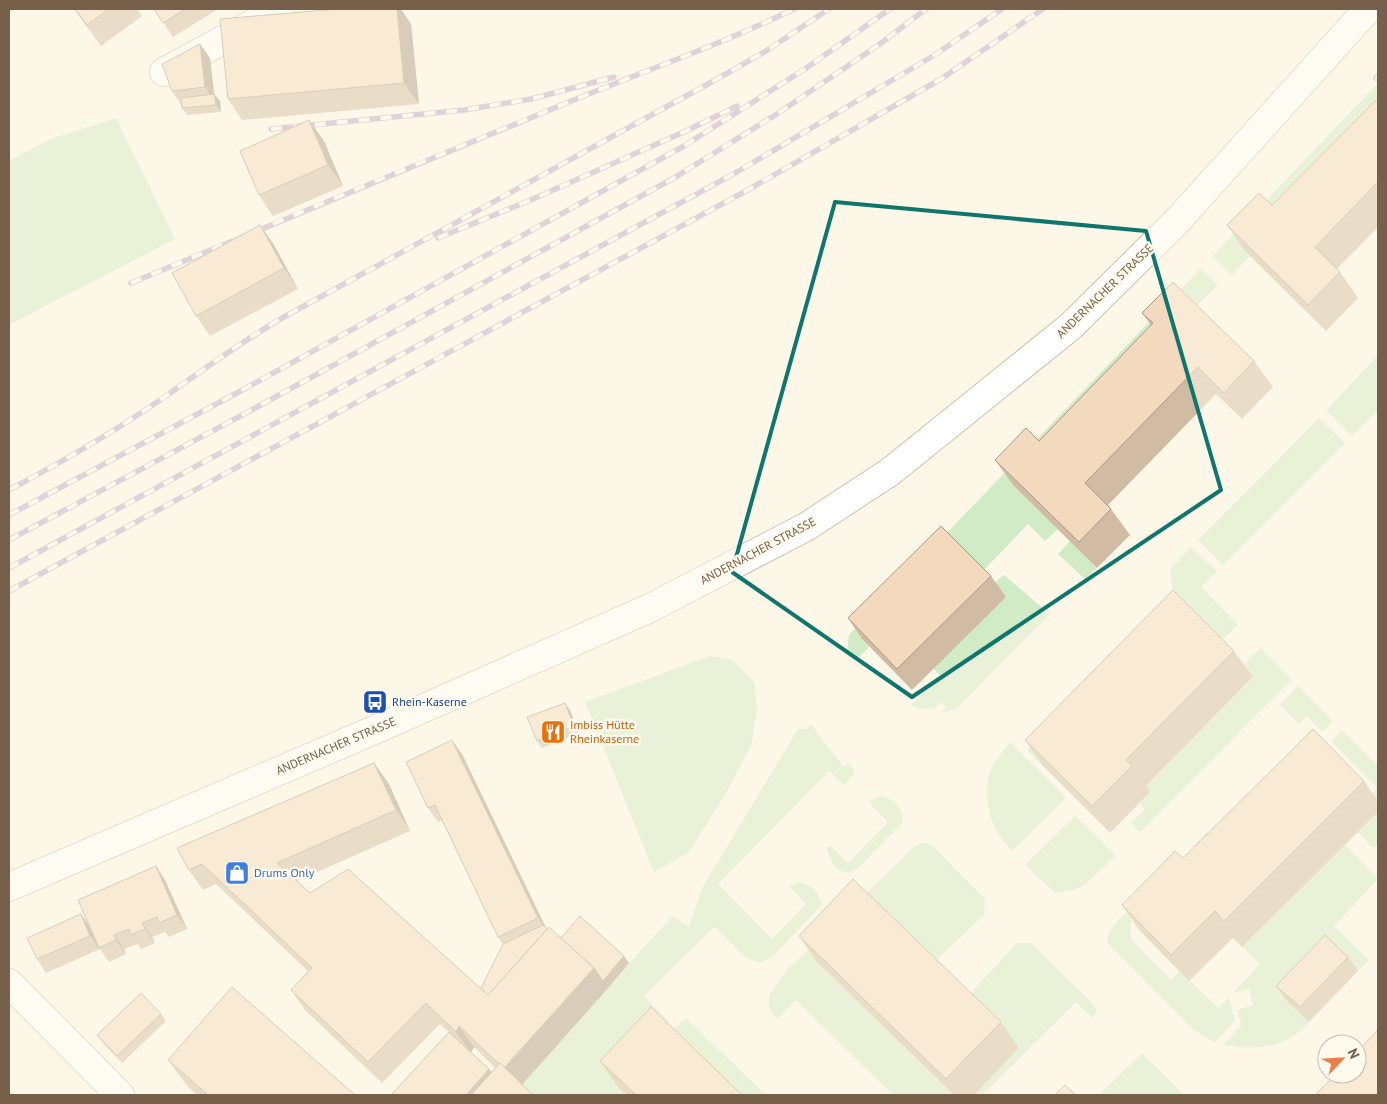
<svg xmlns="http://www.w3.org/2000/svg" width="1387" height="1104" viewBox="0 0 1387 1104" font-family="'PT Sans',sans-serif">
<style>
.green{fill:#d0ebc5}
.lines{fill:none;stroke-linecap:round;stroke-linejoin:round}
.street-casing{stroke:#cfc0ac;stroke-width:30}
.secondary-casing{stroke:#d2c1aa;stroke-width:30}
.street{stroke:#fff;stroke-width:28}
.secondary{stroke:#fff;stroke-width:28}
.rail-casing{stroke:#bba4c7;stroke-width:5.5}
.rail{stroke:#fffaee;stroke-width:4;stroke-dasharray:11;stroke-linecap:butt}
.wall{fill:#d1bba3;fill-rule:evenodd}
.shaded-wall{fill:#aa9885}
.building{fill:#f3d9be;stroke:#aa9885}
.marked{fill:none;stroke:#0f766e;stroke-width:4;stroke-linejoin:round}
.labels{text-anchor:middle;stroke-width:5;stroke-linejoin:round;paint-order:stroke}
.street-label{font-size:12px;fill:#77604a;stroke:#fffaee}
.transit-label{font-size:12px;fill:#164399;stroke:#fffaee;text-anchor:start}
.food-label{font-size:12px;fill:#c56008;stroke:#fffaee;text-anchor:start}
.shop-label{font-size:12px;fill:#366cbe;stroke:#fffaee;text-anchor:start}
</style>
<rect width="100%" height="100%" fill="#fdf7e7"/>
<g class="green">
<path d="M1378,83V143L1246,252L1250,256L1232,275L1213,256Z"/>
<path d="M116,118L175,239L9,325V161L50,139Z"/>
<path d="M1201,268L1218,285L1014,486L1058,529L1045,541L1028,524L982,572L862,639L869,647L855,661L847,654L849,635Z"/>
<path d="M1378,355V410L1352,436L1326,411Z"/>
<path d="M1319,418L1345,443L1223,565L1198,540Z"/>
<path d="M1070,541L1097,568L1085,579L1058,554Z"/>
<path d="M1191,547L1217,571L1201,587L1238,625L1218,643L1043,766L1027,750L1174,601L1170,569Z"/>
<path d="M1004,575L1050,614L956,709L945,712H942L946,707L941,702L933,709L917,708L911,705L941,677L933,668L1005,597L993,584Z"/>
<path d="M1261,648L1292,679L1140,832L1131,823L1145,809L1140,803L1150,792L1145,787L1253,678L1242,666Z"/>
<path d="M710,656L732,660L754,682L757,711L751,746L726,793L689,852L654,872L585,702Z"/>
<path d="M1298,686L1333,721L1322,732L1307,716L1299,724L1280,705Z"/>
<path d="M812,724L817,733L844,767L849,763L855,771L854,774L844,785L829,771L718,884L772,939L806,904L789,886C789,886 796,883 797,883C808,881 823,895 821,906L773,956L761,962H756L744,956L714,927L644,996L668,1021L634,1057L618,1087L627,1095H524L518,1089L629,963L673,916L689,927L702,888L798,729H806Z"/>
<path d="M1342,730L1378,766V803L1370,795L1377,788L1331,741Z"/>
<path d="M1010,742L1066,798L1012,851C1005,843 998,835 994,825C986,808 984,784 992,767C997,758 1004,750 1010,742Z"/>
<path d="M882,796C895,799 904,809 903,822L856,870C841,878 829,863 827,848L829,845L848,863L888,822L869,803L872,799Z"/>
<path d="M1378,812V843L1373,848L1358,832Z"/>
<path d="M1075,816L1116,855L1085,885L1073,890L1055,893L1025,865Z"/>
<path d="M920,843H927L935,848L985,899L984,915L932,964L817,962L954,1095H893L796,1000L777,1019L771,1012L769,1005V995L786,971L913,848Z"/>
<path d="M1345,845L1378,879L1334,926L1369,960L1358,971L1286,999L1309,1022C1305,1026 1300,1032 1295,1035C1275,1050 1246,1049 1223,1045L1241,1025L1237,1010L1253,1005L1249,989L1233,993L1260,964L1242,947Z"/>
<path d="M1131,908V939L1171,980L1180,971L1218,1008L1229,997L1235,1021L1215,1042L1207,1038L1194,1030L1108,945C1105,929 1121,918 1131,908Z"/>
<path d="M1017,943H1031L1094,1005L1097,1011L1092,1018L1076,1002L982,1095H974L1019,1048L967,997Z"/>
<path d="M686,1018L766,1095H733L669,1034Z"/>
<path d="M1142,1053L1184,1095H1099Z"/>
</g>
<g class="lines">
<defs>
<g id="street">
<path d="M164,72L280,9"/>
<path d="M9,983L120,1095"/>
</g>
<path id="secondary" d="M9,887L379,728L650,608L806,527L890,472L1071,326L1179,219L1368,9"/>
</defs>
<use href="#street" class="street-casing"/>
<use href="#secondary" class="secondary-casing"/>
<use href="#street" class="street"/>
<use href="#secondary" class="secondary"/>
<defs>
<g id="rail">
<path d="M271,129L464,110L531,99L614,77"/>
<path d="M438,238L533,199L686,131L737,106"/>
<path d="M131,283C275,223 419,163 564,104C641,72 720,45 794,9"/>
<path d="M9,490C62,462 114,432 163,398C203,370 242,341 284,317L717,79L766,51L829,9"/>
<path d="M9,515L248,387L684,146L805,69L890,9"/>
<path d="M9,540L259,406L674,178L777,114L880,44L926,9"/>
<path d="M9,568L737,172L933,56L1002,9"/>
<path d="M9,591L746,191L941,79L1043,9"/>
</g>
</defs>
<use href="#rail" class="rail-casing"/>
<use href="#rail" class="rail"/>
</g>
<g class="wall">
<path d="M74,9H137L142,16L101,46Z"/>
<path d="M154,9H218L173,37Z"/>
<path d="M411,24L419,104L242,120L228,99Z"/>
<path d="M200,44L210,58L214,94L220,101L221,112L187,115L182,108L181,105L172,91Z"/>
<path d="M1378,98V227L1337,269L1340,272L1358,298L1326,331L1245,251L1227,225L1272,205Z"/>
<path d="M324,141L343,186L273,216L259,195Z"/>
<path d="M260,225L274,245L298,289L210,336L196,316Z"/>
<path d="M1142,313L1254,361L1273,387L1242,419L1216,394L1108,505L1111,509L1130,535L1097,568L1014,486L995,460L1039,441L1151,325Z"/>
<path d="M991,576L1006,597L912,690L862,639L848,618Z"/>
<path d="M1234,651L1253,677L1146,786L1150,792L1110,833L1043,766L1025,740Z"/>
<path d="M570,710L579,733L542,748L537,741Z"/>
<path d="M462,754L546,928L561,938L629,963L608,988L522,1085L391,1095L453,1036L440,1024L382,1083L305,1010L291,990L308,971L216,884L203,890L189,870L374,763L389,784L410,831L297,881L310,893L481,988L503,944L498,937L442,820L438,822L428,808ZM474,1047L495,1068L492,1072L471,1052Z"/>
<path d="M1364,781L1378,801V812L1242,947L1233,938L1189,981L1140,931L1122,905L1183,858Z"/>
<path d="M165,880L187,929L169,937L165,932L152,937L155,943L141,949L138,944L124,949L126,954L109,962L100,949L46,973L37,959L81,914L90,928Z"/>
<path d="M799,936L1001,1022L1019,1048L974,1095H954L817,962Z"/>
<path d="M1348,957L1358,971L1309,1022L1286,1000L1276,986Z"/>
<path d="M161,1014L166,1021L122,1063L102,1042L97,1035Z"/>
<path d="M168,1060L355,1095H197L187,1086Z"/>
<path d="M600,1061L742,1095H627L618,1087Z"/>
</g>
<g class="shaded-wall">
<path d="M397,9H401L411,24L419,104L404,83Z"/>
<path d="M200,44L210,58L215,101L205,87Z"/>
<path d="M214,94L220,101L221,112L216,105Z"/>
<path d="M309,120L324,141L343,186L328,165Z"/>
<path d="M260,225L274,245L298,289L284,268Z"/>
<path d="M565,703L570,710L579,733L574,726Z"/>
<path d="M452,740L462,754L548,932L538,918Z"/>
<path d="M374,763L389,784L410,831L396,810Z"/>
<path d="M156,866L165,880L187,929L177,915Z"/>
<path d="M81,914L91,928L100,950L90,936Z"/>
<path d="M142,923L152,937L155,943L145,929Z"/>
<path d="M114,935L124,949L126,954L116,940Z"/>
<path d="M624,956L629,963L608,988L518,1089L504,1069L594,968Z"/>
<path d="M459,1026L474,1047L471,1053L456,1032Z"/>
<path d="M489,1069L499,1083L488,1095H466Z"/>
</g>
<g class="building">
<path d="M75,9H109L87,25Z"/>
<path d="M154,9H186L163,23Z"/>
<path d="M337,9H397L404,83L228,99L220,19Z"/>
<path d="M200,44L205,87L172,91L162,64Z"/>
<path d="M1378,73V83L1373,78Z"/>
<path d="M214,94L216,105L182,108L181,98Z"/>
<path d="M1378,98V182L1315,247L1340,272L1308,305L1227,225L1259,193L1272,205Z"/>
<path d="M309,120L328,165L259,195L240,151Z"/>
<path d="M260,225L284,268L196,316L172,273Z"/>
<path d="M1173,282L1254,361L1224,393L1198,367L1085,483L1111,509L1079,542L995,460L1026,428L1039,441L1153,323L1142,313Z"/>
<path d="M941,526L991,576L897,669L848,618Z"/>
<path d="M1173,590L1234,651L1126,760L1132,766L1092,806L1025,740Z"/>
<path d="M565,703L574,726L537,741L527,717Z"/>
<path d="M1313,729L1364,781L1224,921L1215,911L1171,955L1122,905L1175,851L1183,858Z"/>
<path d="M452,740L538,918L498,937L435,805L428,808L406,762Z"/>
<path d="M374,763L396,810L277,863L310,893L348,869L488,995L549,927L594,968L504,1068L500,1063L499,1064L459,1026L456,1032L426,1003L368,1062L291,990L312,968L202,864L189,870L177,848Z"/>
<path d="M156,866L177,915L159,923L157,917L142,923L145,929L131,935L129,929L114,935L116,940L99,948L78,900Z"/>
<path d="M853,879L1001,1022L946,1079L799,936Z"/>
<path d="M81,914L90,936L37,959L27,938Z"/>
<path d="M580,916L624,956L603,981L594,968L561,938Z"/>
<path d="M543,925L547,929L488,995L481,988L503,944Z"/>
<path d="M1325,935L1348,957L1300,1007L1276,986Z"/>
<path d="M232,987L355,1095H208L168,1060Z"/>
<path d="M141,993L161,1014L117,1056L97,1035Z"/>
<path d="M651,1007L742,1095H636L600,1061Z"/>
<path d="M1378,1030V1095H1315L1336,1074H1357V1052Z"/>
<path d="M449,1032L489,1069L466,1095H391Z"/>
<path d="M500,1063L533,1095H471Z"/>
<path d="M1065,1085L1076,1095H1055Z"/>
</g>
<path d="M0 0H1387V1104H0ZM835,202L1146,231L1221,490L912,697L732,572Z" fill="#fdf7e7" fill-opacity=".55" fill-rule="evenodd"/>
<path class="marked" d="M835,202L1146,231L1221,490L912,697L732,572Z"/>
<defs>
<symbol id="bus-square" viewBox="-11 -11 22 22"><rect x="-9" y="-9" width="18" height="18" rx="4" fill="#1a4fb4" stroke="#fffaee"/><path d="M-5-6H5V4H4V6H2V4H-2V6H-4V4H-5ZM-3.5-4V0h7V-4ZM-3.5 1.2v1.5H-2V1.2ZM2 1.2v1.5H3.5V1.2Z" fill="#fff"/></symbol>
<symbol id="restaurant-square" viewBox="-11 -11 22 22"><rect x="-9" y="-9" width="18" height="18" rx="4" fill="#e8710a" stroke="#fffaee"/><path d="M-5-6h1v4h1v-4h1v4h1v-4h1v5L-1.5 .5V6h-2V.5L-5-1ZM5-6V6H3V1.5H1.5Q1.5-4 5-6Z" fill="#fff"/></symbol>
<symbol id="shop-square" viewBox="-11 -11 22 22"><rect x="-9" y="-9" width="18" height="18" rx="4" fill="#3f7fe0" stroke="#fffaee"/><path d="M-5-2.5h2.3a2.7 3.5 0 0 1 5.4 0H5L5.5 6h-11ZM-1.5-2.5h3a1.5 2.3 0 0 0-3 0Z" fill="#fff"/></symbol>
</defs>
<g fill-rule="evenodd">
<use href="#bus-square" x="361" y="688" width="28" height="28"/>
<use href="#restaurant-square" x="539" y="718" width="28" height="28"/>
<use href="#shop-square" x="223" y="859" width="28" height="28"/>
</g>
<g class="labels">
<g class="street-label">
<text transform="translate(1105 291) rotate(-44)" y="4">ANDERNACHER STRASSE</text>
<text transform="translate(758 551) rotate(-28)" y="4">ANDERNACHER STRASSE</text>
<text transform="translate(336 746) rotate(-23)" y="4">ANDERNACHER STRASSE</text>
</g>
<g class="transit-label">
<text x="392" y="706">Rhein-Kaserne</text>
</g>
<g class="food-label">
<text x="570" y="729">Imbiss Hütte<tspan x="570" dy="14">Rheinkaserne</tspan></text>
</g>
<g class="shop-label">
<text x="254" y="877">Drums Only</text>
</g>
</g>
<rect width="1387" height="1104" fill="none" stroke="#77604a" stroke-width="20"/>
<g transform="translate(1342 1059) rotate(65)"><circle r="24" fill="#fffaee" stroke="#c9bcac"/>
<path d="M0-4L9 19L0 12L-9 19Z" fill="#e8804a"/>
<text y="-8" font-size="14" font-weight="bold" text-anchor="middle" fill="#77604a">N</text>
</g>
</svg>
